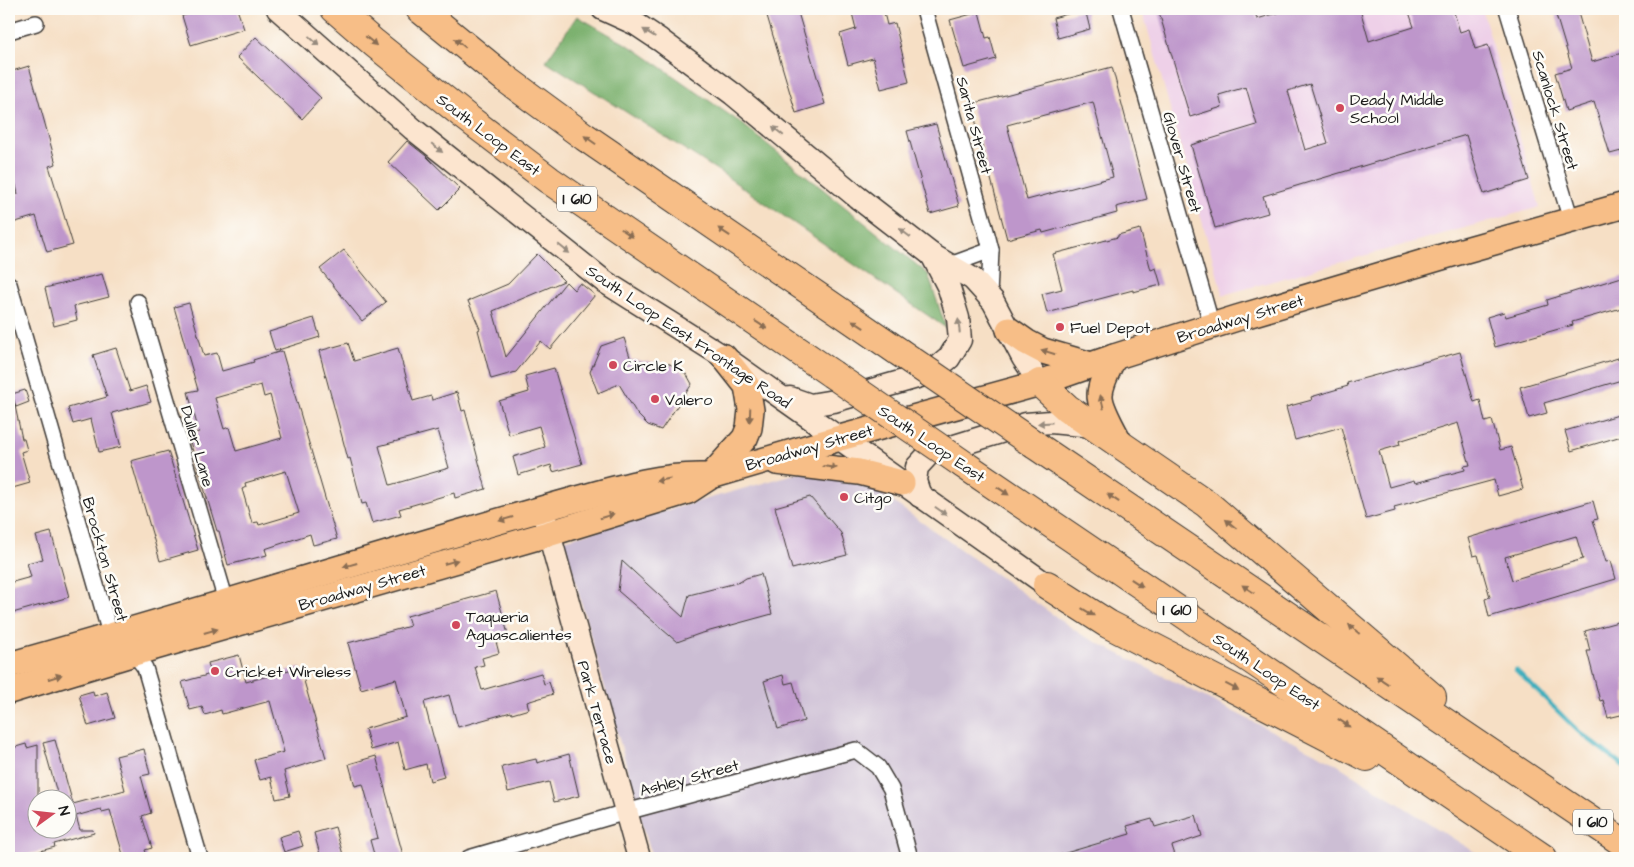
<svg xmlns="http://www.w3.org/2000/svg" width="1634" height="867" viewBox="0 0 1634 867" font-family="'Architects Daughter',sans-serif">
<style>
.built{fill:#eed0e8}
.industrial{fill:#ccbed4}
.forest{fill:#7bb16e;stroke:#4c6645}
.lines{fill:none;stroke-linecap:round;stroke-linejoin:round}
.stream{stroke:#40afbd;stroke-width:4.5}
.building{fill:#be96cb;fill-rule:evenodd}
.street-casing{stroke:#3d3935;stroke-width:18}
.secondary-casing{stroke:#3d3935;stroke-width:25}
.primary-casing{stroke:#3d3935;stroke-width:28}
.highway-casing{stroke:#3d3935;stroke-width:30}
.street{stroke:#fff;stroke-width:15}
.secondary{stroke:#fce5cf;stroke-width:22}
.primary{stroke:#f7be87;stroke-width:25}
.highway{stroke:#f7be87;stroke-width:28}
.highway-bridge-casing{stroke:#3d3935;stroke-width:30;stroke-linecap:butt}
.highway-bridge{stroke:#f7be87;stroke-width:28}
.oneway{fill:#978b7e}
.oneway2{fill:#8a6d52}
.poi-dot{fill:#d1495b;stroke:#fdfcf7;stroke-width:2}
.labels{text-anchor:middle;stroke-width:5;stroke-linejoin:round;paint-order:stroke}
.shield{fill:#fdfcf7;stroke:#605f5e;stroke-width:1}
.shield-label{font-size:15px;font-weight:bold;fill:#1c1c1c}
.poi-label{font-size:16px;fill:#1c1c1c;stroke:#fdfcf7;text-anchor:start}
.street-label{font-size:16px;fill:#1c1c1c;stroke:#fdfcf7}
</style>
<rect width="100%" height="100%" fill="#fdfcf7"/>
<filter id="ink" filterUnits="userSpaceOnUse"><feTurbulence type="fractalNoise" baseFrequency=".02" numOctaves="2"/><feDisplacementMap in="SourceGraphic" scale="10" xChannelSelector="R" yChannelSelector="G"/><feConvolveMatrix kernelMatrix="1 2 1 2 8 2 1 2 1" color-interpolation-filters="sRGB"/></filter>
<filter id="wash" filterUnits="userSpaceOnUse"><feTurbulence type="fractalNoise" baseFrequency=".0096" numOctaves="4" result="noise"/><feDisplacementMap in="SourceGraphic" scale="20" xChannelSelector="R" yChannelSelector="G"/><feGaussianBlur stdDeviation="1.12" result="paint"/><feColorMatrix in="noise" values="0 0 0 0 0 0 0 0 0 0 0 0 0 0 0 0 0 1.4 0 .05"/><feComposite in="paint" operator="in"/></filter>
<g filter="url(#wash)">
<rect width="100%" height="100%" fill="#f6dfc5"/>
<path class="built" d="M1142,9H1482L1540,207L1223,295Z"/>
<path class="industrial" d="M836,462L1082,635L1333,762L1484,858H652L564,540Z"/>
<path class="forest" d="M577,16L638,51L741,123L928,274L946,328L717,170L546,61Z"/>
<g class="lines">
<path class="stream" d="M1516,670L1578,731L1625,767"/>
</g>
<g id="blocks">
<g class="building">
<path d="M206,9H237L244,29L191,45L182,16Z"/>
<path d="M765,9H797L825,104L796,113Z"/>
<path d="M851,9H883L887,25L895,23L909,82L881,89L873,58L848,65L840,34L856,29Z"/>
<path d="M1085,9L1090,29L1058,38L1053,18Z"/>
<path d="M1158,9H1254L1257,19L1292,9H1360L1369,41L1414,27L1408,9H1453L1460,32L1469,29L1475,49L1488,45L1529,180L1484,194L1466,135L1263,196L1268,213L1215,228L1191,145L1257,125L1246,87L1219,95L1222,107L1190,117ZM1310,84L1328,143L1305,150L1288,91Z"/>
<path d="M1568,9H1577L1592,62L1622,53L1625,62V150L1610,154L1594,102L1566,111L1555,73L1572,68L1555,12Z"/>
<path d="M979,12L986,38L990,37L996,59L964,68L950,20Z"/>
<path d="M256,37L321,98L302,119L237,57Z"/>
<path d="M29,66L56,164L49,166L73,245L47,252L36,216L9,224V196L18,194L9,156V105L14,104L9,84V72Z"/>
<path d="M1112,67L1147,199L1116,207L1117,213L1043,233L1042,230L1007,239L971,104ZM1093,102L1113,177L1027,200L1007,125Z"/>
<path d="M936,124L959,206L930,214L907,131Z"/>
<path d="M407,141L426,156L460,189L439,210L388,162Z"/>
<path d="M1140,229L1151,270L1156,268L1161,285L1133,292V290L1047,313L1042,294L1062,289L1053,254L1118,237V235Z"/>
<path d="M344,250L386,302L362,321L320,269Z"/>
<path d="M537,254L564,281L493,311L506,357L566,282L574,290L580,283L595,295L550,349L541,341L516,372L491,379L478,330L480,329L468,301L508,284Z"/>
<path d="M102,274L109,297L74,306L77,320L54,326L45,288Z"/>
<path d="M1625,276V307L1572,322L1573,325L1495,347L1487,317L1504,312L1506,317L1548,305L1547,300Z"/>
<path d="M189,303L204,356L217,353L222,371L254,362L253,360L282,351L337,539L313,545L310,534L265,549L267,555L228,565L219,531H217L188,435L199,432L188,392L198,390L174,307ZM261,385L264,397L270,395L282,438L236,451L229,427L224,429L215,398ZM286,471L299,513L259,525L258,522L252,523L242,489L246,487L245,483Z"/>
<path d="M314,318L320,337L275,351L269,332Z"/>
<path d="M624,338L631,360L670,364L687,375L692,384L661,430L648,425L637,414L619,384L598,393L590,372L601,346Z"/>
<path d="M348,343L354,361L398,348L413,401L431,396L432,400L457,392L462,411L465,410L486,489L455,498L454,493L399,509L401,515L372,523L366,503L362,504L350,458L348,459L319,351ZM438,430L449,468L390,485L379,446Z"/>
<path d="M116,348L130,391L146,386L151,402L112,413L121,447L99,452L91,419L73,424L68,408L107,397L93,355Z"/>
<path d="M1460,352L1474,402L1480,400L1485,422L1492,420L1500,450L1511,447L1523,489L1498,496L1494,480L1394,507L1395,511L1366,519L1341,427L1295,440L1286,407L1312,400L1311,397L1348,386L1347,383ZM1458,423L1470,465L1464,466L1465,470L1415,483L1414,480L1389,487L1379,451L1400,445L1399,441Z"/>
<path d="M1625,356V379L1544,403L1547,413L1529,418L1520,387Z"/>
<path d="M554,368L582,464L553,472L551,465L518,475L513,457L545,447L539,426L509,435L499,401L529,392L525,376Z"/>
<path d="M25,390L29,402L16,407L12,394Z"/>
<path d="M14,401L22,439H24L27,450L21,452L30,483L9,489V402Z"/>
<path d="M1625,413V435L1571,451L1565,431Z"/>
<path d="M168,451L198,550L160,561L131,461Z"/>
<path d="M810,497L841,533L847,555L792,569L775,507Z"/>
<path d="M1593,501L1598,519L1593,520L1606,562L1611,561L1616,579L1489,617L1485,599L1490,597L1478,555L1473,556L1468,538ZM1576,536L1583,559L1512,580L1505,557Z"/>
<path d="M51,532L69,597L9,614V583L31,577L27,563L43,559L36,536Z"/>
<path d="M622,561L683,617L689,595L740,582L746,578L761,574L772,614L699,634L677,642L618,591Z"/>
<path d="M496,591L508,634L495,638L499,653L482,658L484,665L475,667L482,690L541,673L544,684L549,682L553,694L527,702L529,709L512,714L511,712L458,727L449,695L424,702L444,777L430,781L426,764L405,770L398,742L371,750L365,729L406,717L396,679L361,689L348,643L410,626L407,616Z"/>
<path d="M1625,620V714L1608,718L1603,700L1600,701L1587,651H1590L1585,631Z"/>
<path d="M239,655L246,682L300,667L326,758L284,771L290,796L276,799L271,777L260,780L254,760L284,752L270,701L222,714L221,710L205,715L202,707L190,710L182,682L211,674L208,663Z"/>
<path d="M783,675L785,684L793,682L804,721L778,729L764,681Z"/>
<path d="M93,691L94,696L107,692L115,718L88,726L79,695Z"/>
<path d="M55,740L73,804L125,790L116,756L144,749L150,774L141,776L151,813L142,816L152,848L145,850L148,858H124L110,810L102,812L101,809L76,816L80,830H93L94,833L54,844L55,847L15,858H9V749L26,744L27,748L38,745V830H68V800H59L43,743Z"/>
<path d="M569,754L579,796L554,802L549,782L508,792L502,767L536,759L537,763Z"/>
<path d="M376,756L403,855L391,858H375L370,840L378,838L363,784L355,786L349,764Z"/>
<path d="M1196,815L1202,836L1172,846L1176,858H1060L1059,855L1130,834L1127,826L1152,819L1155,827Z"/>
<path d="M335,827L344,858H321L314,833Z"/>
<path d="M298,831L303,846L284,852L279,837Z"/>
</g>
</g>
</g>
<g filter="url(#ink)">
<use href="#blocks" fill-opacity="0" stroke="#3d3935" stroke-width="1"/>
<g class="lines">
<defs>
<g id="street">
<path d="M924,9L988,238L991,250L989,296"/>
<path d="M1121,9L1212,326"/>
<path d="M1507,9L1571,220"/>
<path d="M9,31L36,23"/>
<path d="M950,265L991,250"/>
<path d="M9,284L111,637L134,653L145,668L200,858"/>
<path d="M138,302L226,601"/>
<path d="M469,858L626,812L856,750L878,767L891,789L910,858"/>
</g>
<g id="secondary">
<path d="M278,9L413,129L605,282L724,357L1047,585"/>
<path d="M603,9L636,24L660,40L733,94L857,197L932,255L973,279L993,301L1023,358L1040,383"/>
<path d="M790,398L810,405L834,401L931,373L949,358L960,340L958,318L949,288L932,255"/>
<path d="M920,496L915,481L917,467L929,454L1026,424L1051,422L1093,426"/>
<path d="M542,508L639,858"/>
</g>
<g id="primary">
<path d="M1009,330L1026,342L1043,351L1091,365"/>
<path d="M1114,357C1109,368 1101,381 1100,394C1099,407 1115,433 1121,445"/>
<path d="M777,462L859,472L902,483"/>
<path d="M711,476L745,438L749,428L751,410L747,386L724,357"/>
<path d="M9,665C160,623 311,576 462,532C503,520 544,508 585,497C624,486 664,475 704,476"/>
<path d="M9,691L134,653L548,534L688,491L711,476L840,438L1040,383L1114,357L1237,318L1455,253L1625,205"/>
</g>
<g id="highway">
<path d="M335,9L374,43L466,117L549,180L832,374"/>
<path d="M420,9L506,79L585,137L899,352"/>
<path d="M1040,383L1067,408L1207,504L1432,697"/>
<path d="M1035,445L1625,844"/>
<path d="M963,464L1543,858"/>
<path d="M1047,585L1108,624L1367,757"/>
</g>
</defs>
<use href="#street" class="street-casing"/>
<use href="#secondary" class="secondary-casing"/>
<use href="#primary" class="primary-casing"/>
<use href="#highway" class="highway-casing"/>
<use href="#street" class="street"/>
<use href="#secondary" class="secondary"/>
<use href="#primary" class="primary"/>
<use href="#highway" class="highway"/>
<defs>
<g id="highway-bridge">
<path d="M899,352L1035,445"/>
<path d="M832,374L963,464"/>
</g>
</defs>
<use href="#highway-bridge" class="highway-bridge-casing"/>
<use href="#highway-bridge" class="highway-bridge"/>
</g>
<defs><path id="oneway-solid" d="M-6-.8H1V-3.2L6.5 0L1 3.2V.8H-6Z" transform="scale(1.25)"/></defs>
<g class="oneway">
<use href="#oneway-solid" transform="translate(649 33) rotate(-148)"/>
<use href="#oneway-solid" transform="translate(314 41) rotate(42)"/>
<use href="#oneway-solid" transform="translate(778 131) rotate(-140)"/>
<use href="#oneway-solid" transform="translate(437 148) rotate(39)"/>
<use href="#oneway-solid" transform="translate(905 233) rotate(-143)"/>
<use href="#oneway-solid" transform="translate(564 249) rotate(39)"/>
<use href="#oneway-solid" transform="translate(959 326) rotate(-96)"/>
<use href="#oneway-solid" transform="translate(1045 423) rotate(177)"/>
<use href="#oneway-solid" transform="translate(941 511) rotate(35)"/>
</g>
<g class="oneway2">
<use href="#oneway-solid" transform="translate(371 41) rotate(40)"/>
<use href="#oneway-solid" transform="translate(460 43) rotate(-141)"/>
<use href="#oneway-solid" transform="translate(590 140) rotate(-145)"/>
<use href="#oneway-solid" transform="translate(724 232) rotate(-146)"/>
<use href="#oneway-solid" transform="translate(627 233) rotate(35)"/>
<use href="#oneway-solid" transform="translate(858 324) rotate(-146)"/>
<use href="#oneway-solid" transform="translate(761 325) rotate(34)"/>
<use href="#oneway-solid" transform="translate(1048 352) rotate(-163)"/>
<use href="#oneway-solid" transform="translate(1102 402) rotate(-104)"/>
<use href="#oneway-solid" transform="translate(750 415) rotate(92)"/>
<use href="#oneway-solid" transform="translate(830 467) rotate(7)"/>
<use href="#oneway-solid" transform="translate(663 480) rotate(169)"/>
<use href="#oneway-solid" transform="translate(1003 491) rotate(34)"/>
<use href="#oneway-solid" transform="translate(1113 498) rotate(-146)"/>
<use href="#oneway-solid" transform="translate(607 516) rotate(-17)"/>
<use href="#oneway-solid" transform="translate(506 519) rotate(164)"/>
<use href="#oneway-solid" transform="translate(1231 524) rotate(-140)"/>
<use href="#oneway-solid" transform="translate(451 562) rotate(-16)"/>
<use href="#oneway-solid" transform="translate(350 565) rotate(164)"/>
<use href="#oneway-solid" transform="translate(1137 583) rotate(34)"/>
<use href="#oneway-solid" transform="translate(1248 589) rotate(-146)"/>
<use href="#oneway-solid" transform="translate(1088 612) rotate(31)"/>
<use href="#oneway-solid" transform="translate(1354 629) rotate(-139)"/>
<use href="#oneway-solid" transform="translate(211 631) rotate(-16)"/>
<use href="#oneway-solid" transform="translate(55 677) rotate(-17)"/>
<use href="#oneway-solid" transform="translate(1382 680) rotate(-146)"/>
<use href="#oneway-solid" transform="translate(1232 687) rotate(27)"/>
<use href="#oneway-solid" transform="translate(1344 723) rotate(34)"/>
</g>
</g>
<g class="poi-dot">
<circle cx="1340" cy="108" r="5"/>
<circle cx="1060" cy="327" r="5"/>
<circle cx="613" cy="365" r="5"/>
<circle cx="655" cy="399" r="5"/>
<circle cx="844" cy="497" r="5"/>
<circle cx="456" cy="625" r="5"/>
<circle cx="215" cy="671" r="5"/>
</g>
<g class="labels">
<g class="shield">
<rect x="557" y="186.5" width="40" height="25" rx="4"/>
<rect x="1157" y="597.5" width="40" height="25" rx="4"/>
<rect x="1573" y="809.5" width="40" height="25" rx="4"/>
</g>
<g class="shield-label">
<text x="577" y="204">I 610</text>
<text x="1177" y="615">I 610</text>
<text x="1593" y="827">I 610</text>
</g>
<g class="poi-label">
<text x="1350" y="105">Deady Middle<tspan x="1350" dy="18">School</tspan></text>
<text x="1070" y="333">Fuel Depot</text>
<text x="623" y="371">Circle K</text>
<text x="665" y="405">Valero</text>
<text x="854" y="503">Citgo</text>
<text x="466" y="622">Taqueria<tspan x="466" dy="18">Aguascalientes</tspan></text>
<text x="225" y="677">Cricket Wireless</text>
</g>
<g class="street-label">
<text transform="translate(1556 110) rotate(73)" y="6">Scanlock Street</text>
<text transform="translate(975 125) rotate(75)" y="6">Sarita Street</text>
<text transform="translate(489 134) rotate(37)" y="6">South Loop East</text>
<text transform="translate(1183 162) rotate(74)" y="6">Glover Street</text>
<text transform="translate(1240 318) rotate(-17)" y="6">Broadway Street</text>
<text transform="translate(689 336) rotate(34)" y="6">South Loop East Frontage Road</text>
<text transform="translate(932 443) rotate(34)" y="6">South Loop East</text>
<text transform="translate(198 446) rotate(74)" y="6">Duller Lane</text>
<text transform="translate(809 447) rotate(-16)" y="6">Broadway Street</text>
<text transform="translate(106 559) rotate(74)" y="6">Brockton Street</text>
<text transform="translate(362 587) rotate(-16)" y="6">Broadway Street</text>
<text transform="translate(1267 671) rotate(34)" y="6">South Loop East</text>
<text transform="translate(598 712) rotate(74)" y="6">Park Terrace</text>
<text transform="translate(689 777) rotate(-15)" y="6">Ashley Street</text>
</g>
</g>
<rect width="1634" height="867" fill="none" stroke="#fdfcf7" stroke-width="30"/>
<g transform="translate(52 814) rotate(75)"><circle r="24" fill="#fdfcf7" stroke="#a3a29f"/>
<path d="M0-4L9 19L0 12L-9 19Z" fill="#d1495b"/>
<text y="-8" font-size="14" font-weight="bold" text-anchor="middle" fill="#1c1c1c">N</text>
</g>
</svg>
